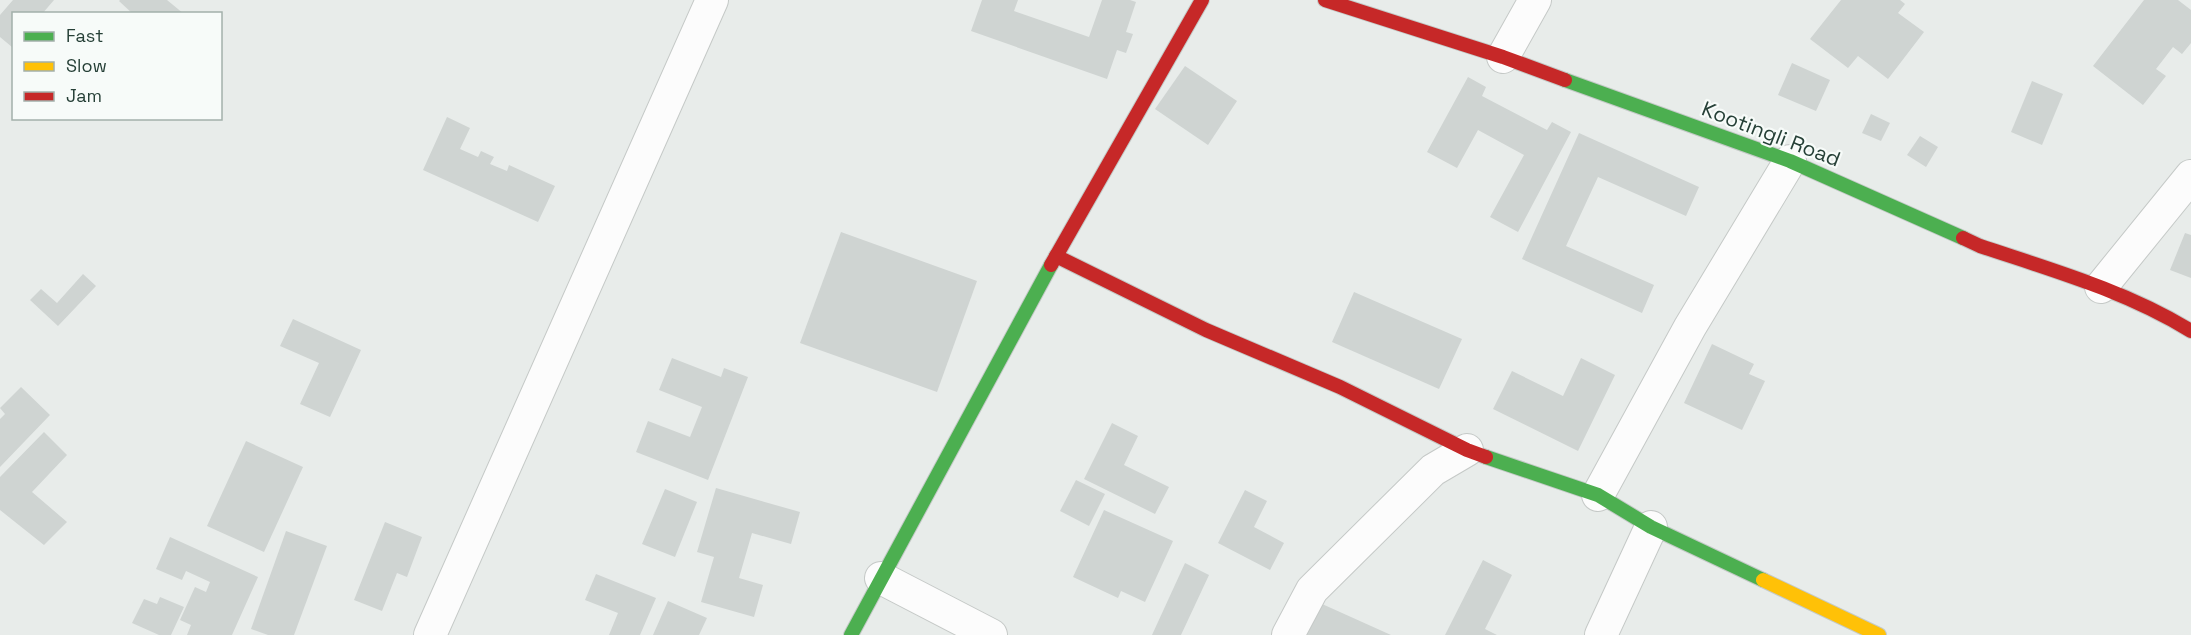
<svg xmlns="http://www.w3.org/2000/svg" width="2191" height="635" viewBox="0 0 2191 635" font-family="'Space Grotesk',sans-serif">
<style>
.building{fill:#cfd4d2}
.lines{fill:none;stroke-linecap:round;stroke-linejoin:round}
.street-casing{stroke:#c5c9c7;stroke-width:34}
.fast-casing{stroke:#c4cac7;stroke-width:16}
.slow-casing{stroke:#c4cac7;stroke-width:16}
.jam-casing{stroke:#c4cac7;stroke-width:16}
.street{stroke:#fcfcfc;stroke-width:32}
.fast{stroke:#4caf50;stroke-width:14}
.slow{stroke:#ffc107;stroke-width:14}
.jam{stroke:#c62828;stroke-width:14}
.labels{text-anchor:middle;stroke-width:4.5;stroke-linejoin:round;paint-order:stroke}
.street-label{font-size:21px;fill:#264037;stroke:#f7fbf9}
</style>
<rect width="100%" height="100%" fill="#e8ecea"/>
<g class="building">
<path d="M13,0H54L42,14H14V45L12,47L0,37V15Z"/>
<path d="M120,0H167L184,14H133L119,1Z"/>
<path d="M982,0H1018L1014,11L1089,37L1102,0H1130L1136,2L1126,32L1133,34L1126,53L1117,50L1107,79L971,31Z"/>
<path d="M1841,0H1900L1905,4L1898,13L1924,32L1888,79L1858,56L1848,68L1810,39Z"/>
<path d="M2144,0H2178L2191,10V43L2182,54L2173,47L2156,69L2166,76L2143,105L2093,66Z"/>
<path d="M1792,63L1830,80L1816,111L1778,95Z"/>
<path d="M1185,66L1237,101L1208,145L1155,109Z"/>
<path d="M1468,77L1486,87L1482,96L1547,130L1552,122L1571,132L1518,232L1490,217L1524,155L1478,130L1457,168L1427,152Z"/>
<path d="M2032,81L2063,94L2042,145L2011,132Z"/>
<path d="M1871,114L1890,123L1881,141L1862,133Z"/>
<path d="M447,117L470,128L460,149L478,157L481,151L494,157L490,164L507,171L509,165L555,186L538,222L423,170Z"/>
<path d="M1579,133L1699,187L1686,216L1598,177L1566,246L1654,285L1642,313L1522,259Z"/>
<path d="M1920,136L1938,147L1926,167L1907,155Z"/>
<path d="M841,232L977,281L937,392L800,343Z"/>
<path d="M2185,233L2191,235V278L2170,270Z"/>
<path d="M83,274L96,286L58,326L30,300L41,289L57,303Z"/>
<path d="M1354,292L1462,339L1439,389L1332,342Z"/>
<path d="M293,319L361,350L330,417L300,404L319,363L280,346Z"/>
<path d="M1712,344L1754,364L1749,374L1765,381L1742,430L1684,403Z"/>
<path d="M672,358L721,377L724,368L748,377L708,480L636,452L648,421L690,437L702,407L659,390Z"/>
<path d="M1581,358L1615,375L1578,451L1493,409L1512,371L1563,396Z"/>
<path d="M21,387L50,415L0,467V419L5,414L0,408Z"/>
<path d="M1112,423L1138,436L1124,465L1169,487L1155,514L1084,479Z"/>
<path d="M44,432L67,455L32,492L67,522L44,545L0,510V477Z"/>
<path d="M246,441L303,467L264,552L207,526Z"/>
<path d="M1076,480L1105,494L1089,526L1060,511Z"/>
<path d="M716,488L800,512L791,544L752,533L739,578L763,585L754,617L701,602L714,557L697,552Z"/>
<path d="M665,489L697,502L675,557L642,544Z"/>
<path d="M1245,490L1267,501L1254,527L1284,543L1270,570L1218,543Z"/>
<path d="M1104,510L1173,541L1145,602L1121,591L1118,598L1073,577Z"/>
<path d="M385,522L422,537L407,577L397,573L382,611L354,600Z"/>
<path d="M286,531L327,546L294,635H268L251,629Z"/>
<path d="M170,537L258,577L232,635H187L191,625L180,620L195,587L206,592L210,582L186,571L182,580L156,569Z"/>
<path d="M1483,560L1512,575L1485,629L1497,635H1445Z"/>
<path d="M1185,563L1209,575L1181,635H1152Z"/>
<path d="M596,574L656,598L640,635H609L618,613L585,600Z"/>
<path d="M160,597L184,607L171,635H159L132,623L144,599L157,604Z"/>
<path d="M1311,599L1391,635H1295Z"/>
<path d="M668,601L707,618L699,635H653Z"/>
</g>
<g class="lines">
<defs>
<g id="street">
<path d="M1503,57L1535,0"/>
<path d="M2101,287L2191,176"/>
<path d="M1598,495L1690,327L1790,161"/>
<path d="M881,578L991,635"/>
<path d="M430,635L712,0"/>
<path d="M1288,635L1312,590L1433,470L1467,450"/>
<path d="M1601,635L1651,527"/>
</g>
<g id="fast">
<path d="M1565,80L1790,161L1963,238"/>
<path d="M1486,457L1598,495L1651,527L1763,580"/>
<path d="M851,635L1051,265"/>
</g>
<path id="slow" d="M1763,580L1879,635"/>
<g id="jam">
<path d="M1325,0L1503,57L1565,80"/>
<path d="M1963,238L1980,246C2052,270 2126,291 2191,331"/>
<path d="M1056,256L1206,330L1340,387L1467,450L1486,457"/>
<path d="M1051,265L1202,0"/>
</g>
</defs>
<use href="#street" class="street-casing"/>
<use href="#fast" class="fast-casing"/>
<use href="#slow" class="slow-casing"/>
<use href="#jam" class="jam-casing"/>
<use href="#street" class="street"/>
<use href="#fast" class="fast"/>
<use href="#slow" class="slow"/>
<use href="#jam" class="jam"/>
</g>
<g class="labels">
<g class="street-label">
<text transform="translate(1771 134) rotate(21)" y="7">Kootingli Road</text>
</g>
</g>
<rect x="12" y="12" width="210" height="108" fill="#f7fbf9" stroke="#a3b0ab" stroke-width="1.5"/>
<rect x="24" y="32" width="30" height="9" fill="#4caf50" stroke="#a3b0ab" stroke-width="1.5"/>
<text x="66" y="42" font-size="18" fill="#264037">Fast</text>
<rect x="24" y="62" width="30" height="9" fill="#ffc107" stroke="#a3b0ab" stroke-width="1.5"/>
<text x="66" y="72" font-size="18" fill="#264037">Slow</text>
<rect x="24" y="92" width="30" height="9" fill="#c62828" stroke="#a3b0ab" stroke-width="1.5"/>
<text x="66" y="102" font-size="18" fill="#264037">Jam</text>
</svg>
